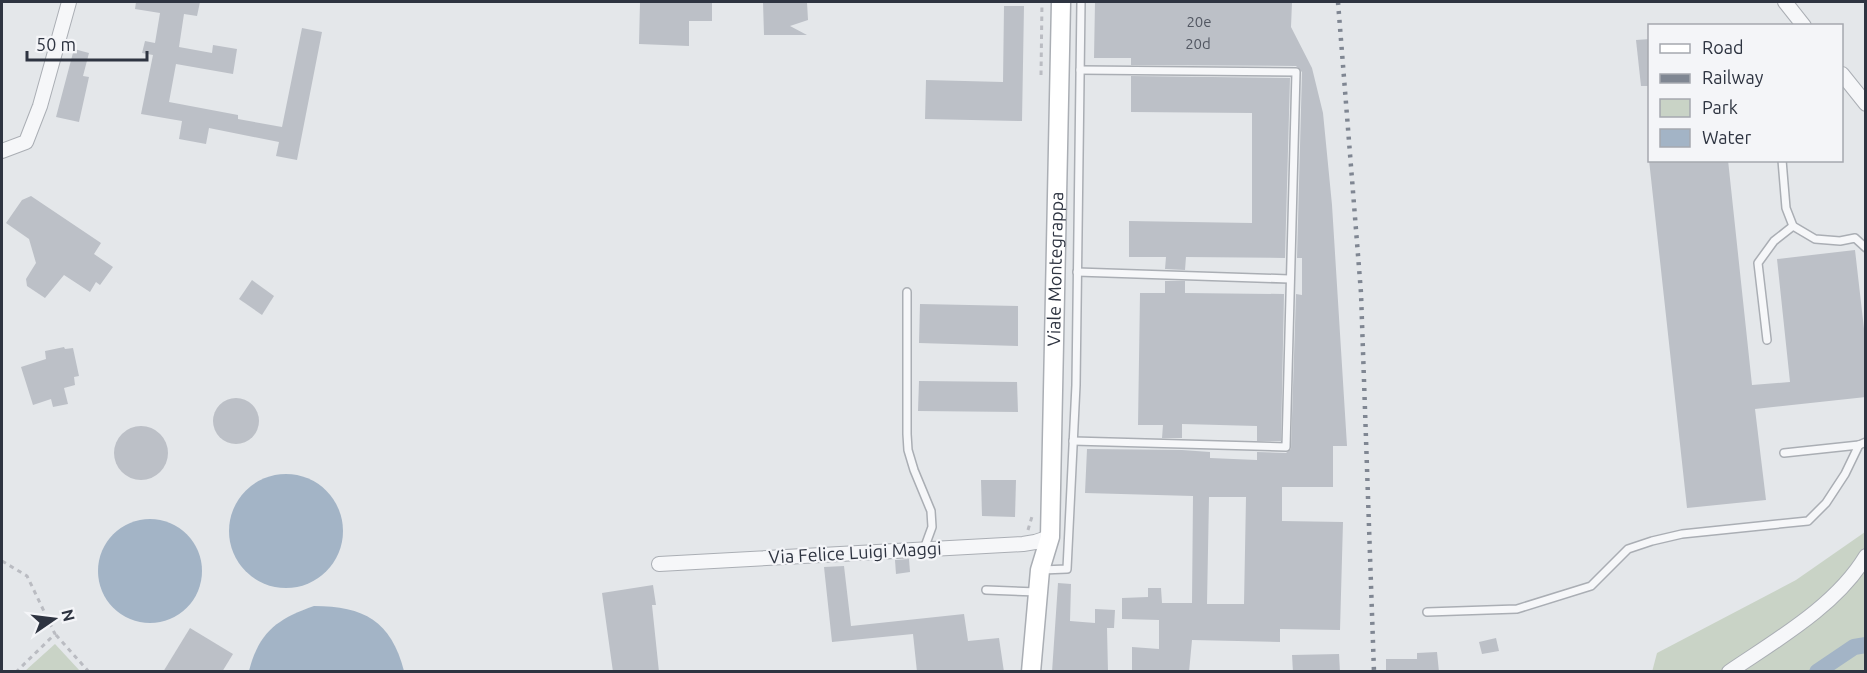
<svg xmlns="http://www.w3.org/2000/svg" width="1867" height="673" viewBox="0 0 1867 673" font-family="Ubuntu,sans-serif">
<style>
.green{fill:#c9d3c6}
.water{fill:#a3b4c6}
.lines{fill:none;stroke-linecap:round;stroke-linejoin:round}
.canal{stroke:#a3b4c6;stroke-width:16}
.building{fill:#bcc0c7;fill-rule:evenodd}
.lane-casing{stroke:#aaaeb4;stroke-width:10}
.street-casing{stroke:#aaaeb4;stroke-width:16}
.secondary-casing{stroke:#aaaeb4;stroke-width:21}
.path{stroke:#babcc2;stroke-width:3;stroke-dasharray:4.5 4.5;stroke-linecap:butt}
.lane{stroke:#f6f7f9;stroke-width:7}
.street{stroke:#f6f7f9;stroke-width:14}
.secondary{stroke:#fff;stroke-width:18}
.rail{stroke:#7f8692;stroke-width:4.5;stroke-dasharray:3 6;stroke-linecap:butt}
.labels{text-anchor:middle;stroke-width:4.5;stroke-linejoin:round;paint-order:stroke}
.number-label{font-size:15px;fill:#525762}
.street-label{font-size:18px;fill:#2e3441;stroke:#f4f5f8}
</style>
<rect width="100%" height="100%" fill="#e4e7ea"/>
<g class="green">
<path d="M1865,532V671L1652,672L1657,653L1796,580Z"/>
<path d="M55,644L80,671H25Z"/>
</g>
<g class="water">
<circle cx="286" cy="531" r="57"/>
<circle cx="150" cy="571" r="52"/>
<path d="M314,606C364,606 391,621 404,671H249C259,632 277,619 314,606Z"/>
</g>
<g class="lines">
<path class="canal" d="M1817,672L1854,647L1866,645"/>
</g>
<g class="building">
<path d="M136,2H200L197,16L184,14L179,47L212,53L213,45L237,49L233,74L176,64L169,102L238,115V119L282,127L302,28L322,32L297,160L276,156L279,142L209,128L206,144L179,139L182,121L141,114L153,55L142,53L145,41L155,43L160,13L135,9Z"/>
<path d="M640,2H712V21H689V46L639,44Z"/>
<path d="M763,2H807L808,20L790,26L807,35H764Z"/>
<path d="M1095,2H1292L1291,27L1312,68L1323,113L1332,205L1347,446H1333V487H1282V521L1343,522L1340,630L1280,629V642L1192,640L1189,672H1132V647L1159,649V620L1122,619V598L1148,597V588H1161L1162,603H1192L1193,496L1085,493L1087,449L1182,450L1210,452V458L1257,460V452L1286,453L1291,449L1296,294L1302,295V258H1297L1302,72L1296,66L1131,65V58H1094ZM1209,497H1246L1244,604H1207Z"/>
<path d="M1004,6H1024L1022,121L925,119L926,80L1003,82Z"/>
<path d="M1650,39V86H1641L1636,40Z"/>
<path d="M74,49L89,53L83,76L89,77L79,122L56,117Z"/>
<path d="M1131,76L1290,78L1285,258L1186,257L1185,270L1165,269L1166,257H1129V221L1252,223V113L1131,112Z"/>
<path d="M1649,160H1728L1752,385L1790,382L1777,259L1855,250L1866,346V397L1755,409L1766,500L1687,508Z"/>
<path d="M31,196L101,243L94,254L113,267L100,285L96,282L90,292L64,275L45,298L27,286L26,279L36,263L29,239L6,223L22,200Z"/>
<path d="M252,280L274,296L262,315L239,299Z"/>
<path d="M1165,281H1185V293L1284,294L1281,441H1257V426L1182,424V438H1162L1163,425H1138L1140,293H1165Z"/>
<path d="M920,304L1018,306V346L919,343Z"/>
<path d="M64,347L65,349L73,348L79,376L74,377L75,385L64,388L68,404L53,407L51,399L33,405L21,367L46,359L45,351Z"/>
<path d="M919,381L1017,382L1018,412L918,411Z"/>
<circle cx="236" cy="421" r="23"/>
<circle cx="141" cy="453" r="27"/>
<path d="M981,480H1016L1015,517L982,516Z"/>
<path d="M909,559L910,572L896,574L895,560Z"/>
<path d="M844,566L851,626L964,614L968,641L999,638L1004,672H917L913,634L832,642L824,567Z"/>
<path d="M1058,583L1071,584L1070,621L1095,623V609L1115,610L1114,628H1107L1108,672H1052Z"/>
<path d="M653,585L656,605H652L659,672H613L602,593Z"/>
<path d="M190,628L233,654L222,672H163Z"/>
<path d="M1496,638L1499,651L1482,654L1479,642Z"/>
<path d="M1437,652L1439,672H1386V659H1417V653Z"/>
<path d="M1339,654L1340,672H1293L1292,655Z"/>
</g>
<g class="lines">
<defs>
<g id="lane">
<path d="M1782,160L1786,208L1793,226L1815,239L1840,241L1855,238L1866,248"/>
<path d="M1077,272L1289,279"/>
<path d="M907,292V434L908,450L914,470L931,511L932,527L924,549"/>
<path d="M1767,340L1758,263L1774,241L1793,226"/>
<path d="M1073,441L1286,447L1296,72L1080,70"/>
<path d="M1784,453L1859,445L1866,442"/>
<path d="M1042,570L1067,569L1076,385L1081,2"/>
<path d="M986,590L1038,592"/>
<path d="M1427,612L1517,609L1591,586L1628,549L1652,541L1682,534L1808,521L1826,503L1845,474L1859,445"/>
</g>
<g id="street">
<path d="M1785,2L1804,26"/>
<path d="M1842,74L1866,104"/>
<path d="M2,151L26,142L40,106L69,2"/>
<path d="M659,564L1023,544L1035,542L1050,537"/>
<path d="M1729,672C1776,640 1836,606 1866,556"/>
</g>
<g id="secondary">
<path id="s1" d="M1031,672L1040,570L1050,537L1061,2"/>
</g>
</defs>
<use href="#lane" class="lane-casing"/>
<use href="#street" class="street-casing"/>
<use href="#secondary" class="secondary-casing"/>
<g class="path">
<path d="M1041,75L1042,2"/>
<path d="M1028,530L1033,513"/>
<path d="M2,561L27,576L55,634L16,672"/>
<path d="M56,635L89,672"/>
</g>
<use href="#lane" class="lane"/>
<use href="#street" class="street"/>
<use href="#secondary" class="secondary"/>
<path class="rail" d="M1338,2L1361,293L1374,672"/>
</g>
<g class="labels">
<g class="number-label">
<text x="1199" y="27">20e</text>
<text x="1198" y="49">20d</text>
</g>
<g class="street-label">
<text dy="6" stroke="none"><textPath href="#s1" startOffset="405">Viale Montegrappa</textPath></text>
<text transform="translate(855 553) rotate(-3)" y="6">Via Felice Luigi Maggi</text>
</g>
</g>
<rect width="1867" height="673" fill="none" stroke="#2e3441" stroke-width="6"/>
<rect x="1648" y="24" width="195" height="138" fill="#f4f5f8" stroke="#a5a8af" stroke-width="1.5"/>
<rect x="1660" y="44" width="30" height="9" fill="#ffffff" stroke="#a5a8af" stroke-width="1.5"/>
<text x="1702" y="54" font-size="18" fill="#2e3441">Road</text>
<rect x="1660" y="74" width="30" height="9" fill="#7f8692" stroke="#a5a8af" stroke-width="1.5"/>
<text x="1702" y="84" font-size="18" fill="#2e3441">Railway</text>
<rect x="1660" y="99" width="30" height="18" fill="#c9d3c6" stroke="#a5a8af" stroke-width="1.5"/>
<text x="1702" y="114" font-size="18" fill="#2e3441">Park</text>
<rect x="1660" y="129" width="30" height="18" fill="#a3b4c6" stroke="#a5a8af" stroke-width="1.5"/>
<text x="1702" y="144" font-size="18" fill="#2e3441">Water</text>
<g transform="translate(54 619) rotate(76)" stroke="#f4f5f8" stroke-width="4.5" paint-order="stroke">
<path d="M0-4.5L10 22L0 15L-10 22Z" fill="#2e3441"/>
<text y="-9" font-size="16" font-weight="bold" text-anchor="middle" fill="#2e3441">N</text>
</g>
<path d="M27 51v9h120v-9" fill="none" stroke="#2e3441" stroke-width="3"/>
<text x="36" y="51" font-size="18" fill="#2e3441" stroke="#f4f5f8" stroke-width="4.5" paint-order="stroke">50 m</text>
</svg>
